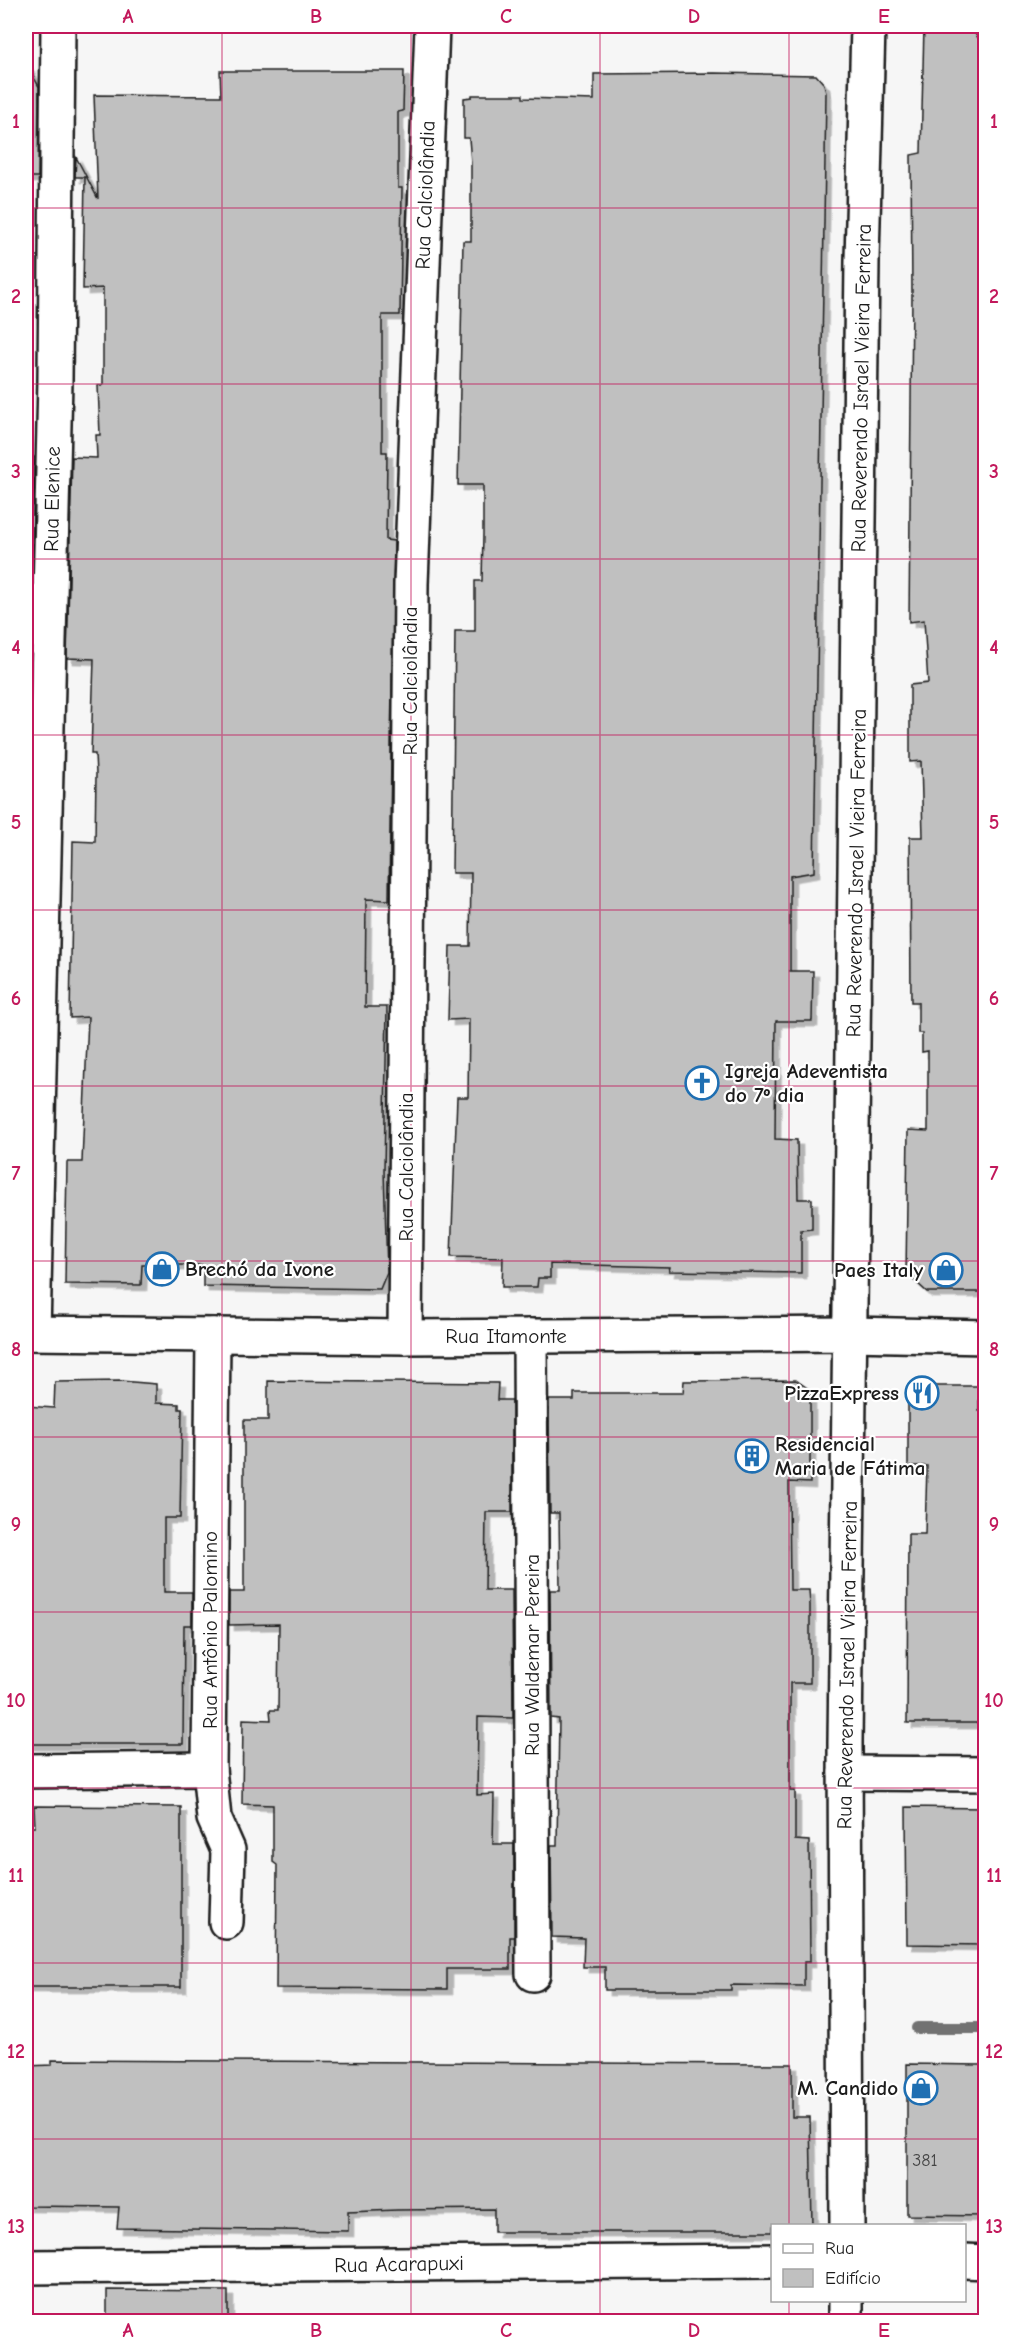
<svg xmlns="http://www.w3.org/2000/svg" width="1011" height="2347" viewBox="0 0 1011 2347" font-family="'Comic Neue',sans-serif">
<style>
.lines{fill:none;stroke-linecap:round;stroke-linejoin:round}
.stream{stroke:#727272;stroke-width:12}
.building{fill:#c0c0c0;stroke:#1c1c1c;stroke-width:1.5;filter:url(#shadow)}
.minor-casing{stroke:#1c1c1c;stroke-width:38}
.major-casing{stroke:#1c1c1c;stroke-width:38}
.minor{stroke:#fff;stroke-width:33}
.major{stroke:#fff;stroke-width:33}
.grid{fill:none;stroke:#c2185b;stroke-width:1.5;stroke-opacity:0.55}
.labels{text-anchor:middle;stroke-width:4.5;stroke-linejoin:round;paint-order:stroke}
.number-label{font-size:18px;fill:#454545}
.street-label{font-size:21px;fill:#1c1c1c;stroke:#fff}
.poi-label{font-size:21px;font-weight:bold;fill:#1c1c1c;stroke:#fff;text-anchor:start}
.neatline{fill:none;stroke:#c2185b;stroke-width:2}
.grid-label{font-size:20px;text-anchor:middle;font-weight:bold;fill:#c2185b}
</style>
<defs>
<filter id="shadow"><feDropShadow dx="5.5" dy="5.5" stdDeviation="0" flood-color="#0004"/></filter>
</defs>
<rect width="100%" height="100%" fill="#f6f6f6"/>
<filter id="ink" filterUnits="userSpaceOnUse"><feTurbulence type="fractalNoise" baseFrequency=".0167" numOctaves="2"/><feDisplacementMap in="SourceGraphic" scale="12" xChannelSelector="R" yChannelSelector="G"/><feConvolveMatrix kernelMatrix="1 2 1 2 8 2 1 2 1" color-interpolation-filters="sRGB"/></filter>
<g filter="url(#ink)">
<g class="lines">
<path class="stream" d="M917,2028H986"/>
</g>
<g class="building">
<path d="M924,26H969L986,48V1292H927L906,1273L908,1130L928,1131V1051L922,1052V1033H918V1002H911L910,837H923L921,761L910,762V685L928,683L924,620L909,622L912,293L911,155L921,153Z"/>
<path d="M26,62L39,87L38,177H26Z"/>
<path d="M220,71H404L403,111L398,112V188H402L400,315H382V452H387L386,540L394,541L389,900L366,899L365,1007H387L384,1170L387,1272L380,1289L203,1286V1265H142L141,1285L65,1284L67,1162H82L88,1017L70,1018L73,841L95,842L96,774L95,754H91L94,659L67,658L72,457L97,458L96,435H100L98,385H103V288L83,289L85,177H75L76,157L98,199L94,95L221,96Z"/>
<path d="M714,73L816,75L824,84L826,93L814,872L790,876V971H813L812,1021H776L775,1139L797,1140L798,1199H812V1229L801,1230V1273L669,1271L670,1267L550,1264V1278H538L537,1287H502L503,1258L451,1257L457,1097H468L469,1019L448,1020L450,946H470L471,873H452L455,631H475V581H482L483,534V485H458L463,241H471V163L469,138H464V98L472,97V95H523V98L594,100V74Z"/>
<path d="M26,457H34L30,657H26Z"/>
<path d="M796,1380L810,1390V1483L789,1482L790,1590H809L810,1605V1683H790V1791H795V1840L809,1841L810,1962H804V1986L731,1985V1990H605V1967H583L584,1938L552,1937L551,1845H557L559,1719L551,1718L550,1590H560L559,1513H550L549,1400H574V1393H683L684,1381Z"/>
<path d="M121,1381L156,1384V1403L179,1404V1409H182L180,1518H164V1592H192V1625H184L183,1744H26V1406L54,1408L55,1382Z"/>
<path d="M268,1381L498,1383L497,1400H512V1512H486L485,1590H512L513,1718L478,1717L477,1795L494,1794L493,1844H514V1937H510V1969H447V1989L276,1988L277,1865L273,1862V1805L242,1804L243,1719L271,1720L270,1710H278L279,1624L229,1625V1592H244V1420H268Z"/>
<path d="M925,1386H979V1411H986V1723H907L908,1534H925L927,1466H908V1394Z"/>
<path d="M34,1806L181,1807V1987H26V1827H35Z"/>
<path d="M906,1807L986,1808V1945L907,1944Z"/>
<path d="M52,2060L792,2064V2117H810L812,2226H772V2232H494V2209L397,2210L348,2212V2231L117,2228L119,2207L26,2206V2066L52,2065Z"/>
<path d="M907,2064L982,2065L981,2090H986V2216L907,2215Z"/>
<path d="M107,2290L228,2291V2322H107Z"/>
</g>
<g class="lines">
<defs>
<g id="minor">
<path d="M26,1333L405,1337L851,1334L986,1337"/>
<path d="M33,1333L55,381L58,26"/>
<path d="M213,1335L209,1769L214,1818L228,1850L226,1922"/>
<path d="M530,1336L533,1974"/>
<path d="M405,1337L411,584L432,26"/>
<path d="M26,1771L209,1769"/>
<path d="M845,1773L986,1774"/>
<path d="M964,2261L986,2262"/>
<path d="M26,2267L772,2261"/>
</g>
<g id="major">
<path d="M847,2226L845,1743L862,260L868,26"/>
<path d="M846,2322V2300"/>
</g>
</defs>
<use href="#minor" class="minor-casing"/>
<use href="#major" class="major-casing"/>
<use href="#minor" class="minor"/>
<use href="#major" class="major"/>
</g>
</g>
<path class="grid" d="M222,26V2322M411,26V2322M600,26V2322M789,26V2226M26,208H986M26,384H986M26,559H986M26,735H986M26,910H986M26,1086H986M26,1261H986M26,1437H986M26,1612H986M26,1788H986M26,1963H986M26,2139H986M789,2300V2322"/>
<defs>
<symbol id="church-ring" viewBox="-11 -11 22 22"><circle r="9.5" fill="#fff" stroke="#1f6fb2" stroke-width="1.5"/><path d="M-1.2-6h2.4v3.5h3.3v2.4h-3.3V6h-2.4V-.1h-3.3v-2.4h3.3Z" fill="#1f6fb2"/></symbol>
<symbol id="shop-ring" viewBox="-11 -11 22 22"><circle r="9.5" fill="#fff" stroke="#1f6fb2" stroke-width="1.5"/><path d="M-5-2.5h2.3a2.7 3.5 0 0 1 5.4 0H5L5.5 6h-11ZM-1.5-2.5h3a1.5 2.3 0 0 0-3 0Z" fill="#1f6fb2"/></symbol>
<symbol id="restaurant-ring" viewBox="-11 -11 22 22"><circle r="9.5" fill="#fff" stroke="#1f6fb2" stroke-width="1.5"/><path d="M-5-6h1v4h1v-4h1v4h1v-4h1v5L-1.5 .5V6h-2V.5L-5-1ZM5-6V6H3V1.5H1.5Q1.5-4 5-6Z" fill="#1f6fb2"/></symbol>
<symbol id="building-ring" viewBox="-11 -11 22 22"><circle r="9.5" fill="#fff" stroke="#1f6fb2" stroke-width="1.5"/><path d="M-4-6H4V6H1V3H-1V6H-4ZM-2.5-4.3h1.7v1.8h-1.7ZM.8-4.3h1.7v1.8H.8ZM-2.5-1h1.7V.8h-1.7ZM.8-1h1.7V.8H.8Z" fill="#1f6fb2"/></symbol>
</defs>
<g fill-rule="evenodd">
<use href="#church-ring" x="683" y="1064" width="38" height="38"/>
<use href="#shop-ring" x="143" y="1250" width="38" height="38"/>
<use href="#shop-ring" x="927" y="1251" width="38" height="38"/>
<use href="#restaurant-ring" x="903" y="1374" width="38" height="38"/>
<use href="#building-ring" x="733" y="1437" width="38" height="38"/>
<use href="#shop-ring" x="902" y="2069" width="38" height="38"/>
</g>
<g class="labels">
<g class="number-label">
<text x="925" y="2166">381</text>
</g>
<g class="street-label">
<text transform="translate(425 195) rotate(-88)" y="7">Rua Calciolândia</text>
<text transform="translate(861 388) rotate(-89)" y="7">Rua Reverendo Israel Vieira Ferreira</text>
<text transform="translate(52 499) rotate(-89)" y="7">Rua Elenice</text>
<text transform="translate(410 681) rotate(-90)" y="7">Rua Calciolândia</text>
<text transform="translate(856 873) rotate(-89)" y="7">Rua Reverendo Israel Vieira Ferreira</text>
<text transform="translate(406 1167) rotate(-90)" y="7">Rua Calciolândia</text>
<text x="506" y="1343">Rua Itamonte</text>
<text transform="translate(210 1630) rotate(-90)" y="7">Rua Antônio Palomino</text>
<text transform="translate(532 1655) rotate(-90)" y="7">Rua Waldemar Pereira</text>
<text transform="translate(847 1665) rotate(-89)" y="7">Rua Reverendo Israel Vieira Ferreira</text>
<text transform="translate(399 2264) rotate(-1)" y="7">Rua Acarapuxi</text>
</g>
<g class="poi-label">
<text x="725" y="1078">Igreja Adeventista<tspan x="725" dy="24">do 7º dia</tspan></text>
<text x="185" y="1276">Brechó da Ivone</text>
<text x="923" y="1277" text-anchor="end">Paes Italy</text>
<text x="899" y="1400" text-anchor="end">PizzaExpress</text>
<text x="775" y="1451">Residencial<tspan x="775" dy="24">Maria de Fátima</tspan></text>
<text x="898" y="2095" text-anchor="end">M. Candido</text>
</g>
</g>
<rect width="1011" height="2347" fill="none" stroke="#fff" stroke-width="66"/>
<rect x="771" y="2224" width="195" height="78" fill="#ffffff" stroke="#a4a4a4" stroke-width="1.5"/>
<rect x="783" y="2244" width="30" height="9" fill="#ffffff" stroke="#a4a4a4" stroke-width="1.5"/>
<text x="825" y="2254" font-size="18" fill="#1c1c1c">Rua</text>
<rect x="783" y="2269" width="30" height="18" fill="#c0c0c0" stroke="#a4a4a4" stroke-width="1.5"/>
<text x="825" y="2284" font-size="18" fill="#1c1c1c">Edifício</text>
<rect x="33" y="33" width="945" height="2281" class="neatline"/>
<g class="grid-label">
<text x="128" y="23">A</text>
<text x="316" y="23">B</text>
<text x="506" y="23">C</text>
<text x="694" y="23">D</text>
<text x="884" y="23">E</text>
<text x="16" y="128">1</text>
<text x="994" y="128">1</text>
<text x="16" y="303">2</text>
<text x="994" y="303">2</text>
<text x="16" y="478">3</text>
<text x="994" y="478">3</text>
<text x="16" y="654">4</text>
<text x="994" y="654">4</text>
<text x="16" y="829">5</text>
<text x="994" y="829">5</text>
<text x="16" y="1005">6</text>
<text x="994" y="1005">6</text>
<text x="16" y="1180">7</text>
<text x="994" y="1180">7</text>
<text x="16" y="1356">8</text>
<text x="994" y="1356">8</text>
<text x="16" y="1531">9</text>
<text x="994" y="1531">9</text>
<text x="16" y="1707">10</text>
<text x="994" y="1707">10</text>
<text x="16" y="1882">11</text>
<text x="994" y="1882">11</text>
<text x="16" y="2058">12</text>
<text x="994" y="2058">12</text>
<text x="16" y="2233">13</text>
<text x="994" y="2233">13</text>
<text x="128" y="2337">A</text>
<text x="316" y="2337">B</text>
<text x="506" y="2337">C</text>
<text x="694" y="2337">D</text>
<text x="884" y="2337">E</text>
</g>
</svg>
